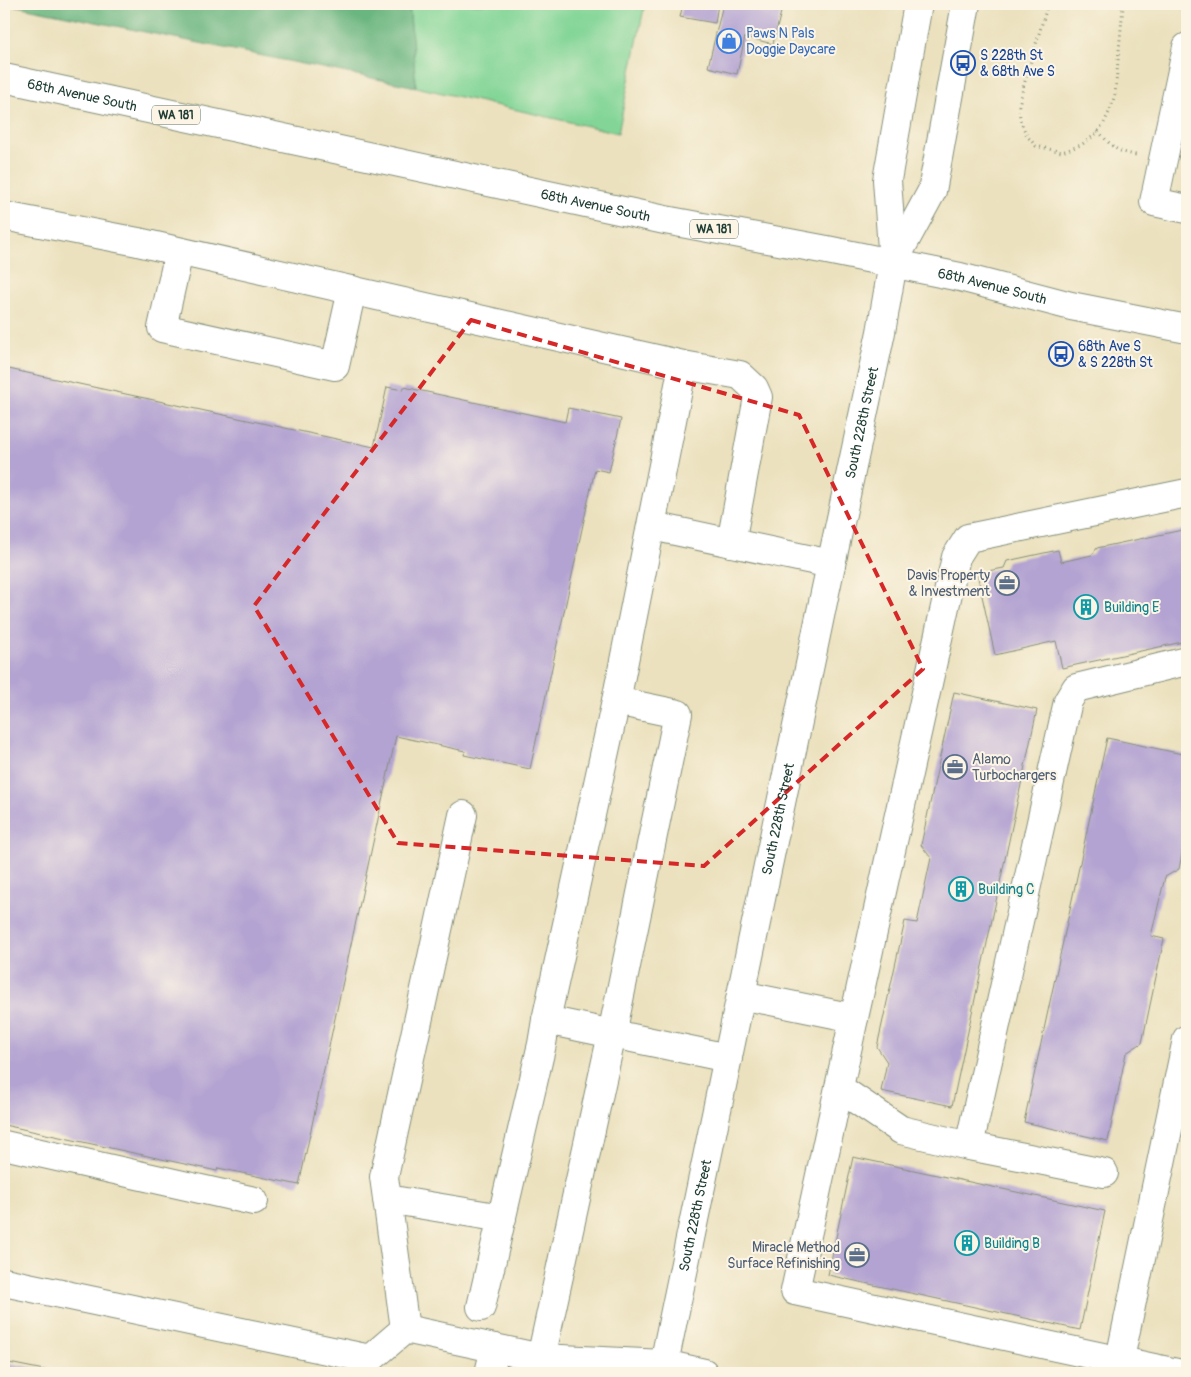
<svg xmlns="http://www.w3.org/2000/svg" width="1191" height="1377" viewBox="0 0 1191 1377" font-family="Pangolin,sans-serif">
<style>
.green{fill:#83d597;stroke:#518966}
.forest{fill:#6ab680;stroke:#447a5a}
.building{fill:#b3a3d2}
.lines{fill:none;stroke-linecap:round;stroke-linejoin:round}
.minor-casing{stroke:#858f79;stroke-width:30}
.major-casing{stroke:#858f79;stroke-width:30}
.path{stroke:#858f79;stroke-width:3;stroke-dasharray:1 4;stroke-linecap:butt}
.minor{stroke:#fff;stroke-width:28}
.major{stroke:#fff;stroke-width:28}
.marked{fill:none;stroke:#d62828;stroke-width:4;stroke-dasharray:10 6;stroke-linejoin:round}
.labels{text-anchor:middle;stroke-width:4;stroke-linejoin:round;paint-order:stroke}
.shield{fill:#fcf5e5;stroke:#617469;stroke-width:1}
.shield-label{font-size:12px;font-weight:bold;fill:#1f3d34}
.shop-label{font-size:14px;fill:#366cbe;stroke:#fcf5e5;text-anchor:start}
.transit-label{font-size:14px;fill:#164399;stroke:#fcf5e5;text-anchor:start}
.street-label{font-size:14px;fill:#1f3d34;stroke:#fcf5e5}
.service-label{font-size:14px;fill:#4e5e75;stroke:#fcf5e5;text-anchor:end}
.culture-label{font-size:14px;fill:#0d838f;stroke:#fcf5e5;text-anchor:start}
</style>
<rect width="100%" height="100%" fill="#fcf5e5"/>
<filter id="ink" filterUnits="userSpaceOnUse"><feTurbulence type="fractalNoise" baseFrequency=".02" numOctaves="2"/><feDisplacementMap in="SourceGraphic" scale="10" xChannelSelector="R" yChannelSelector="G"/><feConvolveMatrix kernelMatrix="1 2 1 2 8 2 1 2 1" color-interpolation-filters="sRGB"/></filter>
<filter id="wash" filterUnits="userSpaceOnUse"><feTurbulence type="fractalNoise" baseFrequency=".0096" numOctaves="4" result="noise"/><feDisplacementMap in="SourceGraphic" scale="20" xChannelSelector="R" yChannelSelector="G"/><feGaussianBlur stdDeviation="1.12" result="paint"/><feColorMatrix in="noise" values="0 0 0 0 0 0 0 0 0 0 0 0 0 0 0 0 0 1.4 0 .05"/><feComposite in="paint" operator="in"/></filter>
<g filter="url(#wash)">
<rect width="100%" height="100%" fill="#ebe1be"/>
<path class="green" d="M409,4H645L618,133L416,87Z"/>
<path class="forest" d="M7,4H409L416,87Z"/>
<g id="blocks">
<g class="building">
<path d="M683,4H718L715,23L680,17Z"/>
<path d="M723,4H783L773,44L745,37L737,74L708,67Z"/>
<path d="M4,368L374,447L387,387L403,390L404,387L565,422L568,408L621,419L609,472L595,469L530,769L464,755L465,751L396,736L299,1185L218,1168L217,1171L4,1125Z"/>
<path d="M1187,529V641L1062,668L1056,641L995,655L977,573L1004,568L1007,561L1058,550L1061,562L1092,555L1097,548Z"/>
<path d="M954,692L1037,710L952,1106L881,1091L887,1062L877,1047L905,921L917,923L931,858L921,845Z"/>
<path d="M1107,738L1187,755V829L1179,869L1165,877L1151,936L1164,939L1142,1043L1126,1053L1108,1141L1024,1122Z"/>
<path d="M853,1157L1105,1211L1080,1330L828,1275Z"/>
<path d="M4,1362L54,1372V1373H4Z"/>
</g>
</g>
</g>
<g filter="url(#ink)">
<use href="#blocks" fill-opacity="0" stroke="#858f79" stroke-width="1"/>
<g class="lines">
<defs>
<g id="minor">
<path d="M1187,47L1154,202L1187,209"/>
<path d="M4,216L138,242L683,365L616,701L546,1020L728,1058"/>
<path d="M179,252L162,328L335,366L352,290"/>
<path d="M683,365L740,375L754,388L758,397L731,543"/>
<path d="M652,526L831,564"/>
<path d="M741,995L854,1018L795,1291L1177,1373"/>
<path d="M854,1018L956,557L968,538L1187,493"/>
<path d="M839,1088L901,1130L969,1146L1104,1173"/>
<path d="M4,1145L254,1201"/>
<path d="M969,1146L1068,701L1076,688L1187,661"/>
<path d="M387,1199L502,1218"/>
<path d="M4,1282L370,1359L405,1329L541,1358L664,1364L704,1373"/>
<path d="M481,1307L542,1044L546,1020"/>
<path d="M405,1329L384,1177L463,815"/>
<path d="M541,1358L612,1034L678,714L616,701"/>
<path d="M489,1373L495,1348"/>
<path d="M1117,1373L1187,1039"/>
</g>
<g id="major">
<path id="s1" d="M4,78L665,220L827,250L960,277L1071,306L1187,329"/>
<path d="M893,263L932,191L966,4"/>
<path id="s2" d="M662,1373L823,602L881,332L893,263L887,180L918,4"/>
</g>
</defs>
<use href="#minor" class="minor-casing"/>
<use href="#major" class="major-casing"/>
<g class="path">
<path d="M1047,4L1046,10L1023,88L1019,106L1020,120L1027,136L1036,146L1062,152L1081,145L1095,135L1104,123L1111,108L1115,94L1123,7"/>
<path d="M1111,4L1123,7L1125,4"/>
<path d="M1098,131C1113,147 1114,151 1136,155"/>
</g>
<use href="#minor" class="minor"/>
<use href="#major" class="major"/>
</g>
</g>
<path class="marked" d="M471,320L799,415L923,669L704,866L398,843L254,606Z"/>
<defs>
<symbol id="shop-ring" viewBox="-11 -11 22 22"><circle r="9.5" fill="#fcf5e5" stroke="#3f7fe0" stroke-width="1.5"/><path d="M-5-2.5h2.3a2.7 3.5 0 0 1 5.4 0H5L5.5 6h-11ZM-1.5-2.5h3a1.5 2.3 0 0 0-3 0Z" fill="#3f7fe0"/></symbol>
<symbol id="bus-ring" viewBox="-11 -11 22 22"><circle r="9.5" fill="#fcf5e5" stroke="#1a4fb4" stroke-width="1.5"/><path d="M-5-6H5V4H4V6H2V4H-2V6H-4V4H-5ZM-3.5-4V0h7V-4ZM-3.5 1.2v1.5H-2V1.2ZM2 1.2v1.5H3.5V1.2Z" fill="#1a4fb4"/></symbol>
<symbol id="office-ring" viewBox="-11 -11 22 22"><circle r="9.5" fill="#fcf5e5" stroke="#5c6f8a" stroke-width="1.5"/><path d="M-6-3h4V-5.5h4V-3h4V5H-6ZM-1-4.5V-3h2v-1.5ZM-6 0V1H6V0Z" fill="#5c6f8a"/></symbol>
<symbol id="building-ring" viewBox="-11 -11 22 22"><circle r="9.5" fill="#fcf5e5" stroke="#0f9aa8" stroke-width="1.5"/><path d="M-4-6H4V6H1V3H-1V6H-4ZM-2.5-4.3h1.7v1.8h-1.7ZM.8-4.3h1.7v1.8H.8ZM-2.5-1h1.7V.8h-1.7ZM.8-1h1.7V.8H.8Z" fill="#0f9aa8"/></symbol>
</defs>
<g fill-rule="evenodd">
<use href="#shop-ring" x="715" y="27" width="28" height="28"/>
<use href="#bus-ring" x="949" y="49" width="28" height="28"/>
<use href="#bus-ring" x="1047" y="340" width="28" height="28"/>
<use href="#office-ring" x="993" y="569" width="28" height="28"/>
<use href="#building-ring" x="1072" y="593" width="28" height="28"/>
<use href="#office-ring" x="941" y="753" width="28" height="28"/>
<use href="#building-ring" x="947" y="875" width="28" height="28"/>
<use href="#building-ring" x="953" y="1229" width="28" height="28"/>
<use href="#office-ring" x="843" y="1241" width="28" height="28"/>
</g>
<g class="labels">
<g class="shield">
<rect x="152" y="105.5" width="48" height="19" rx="4"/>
<rect x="690" y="219.5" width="48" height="19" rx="4"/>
</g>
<g class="shield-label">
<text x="176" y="119">WA 181</text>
<text x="714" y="233">WA 181</text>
</g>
<g class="shop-label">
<text x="746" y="38">Paws N Pals<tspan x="746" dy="16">Doggie Daycare</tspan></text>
</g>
<g class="transit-label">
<text x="980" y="60">S 228th St<tspan x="980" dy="16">&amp; 68th Ave S</tspan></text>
<text x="1078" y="351">68th Ave S<tspan x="1078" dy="16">&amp; S 228th St</tspan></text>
</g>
<g class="street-label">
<text dy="5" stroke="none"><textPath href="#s1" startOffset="80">68th Avenue South</textPath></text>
<text dy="5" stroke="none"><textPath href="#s1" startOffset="605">68th Avenue South</textPath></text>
<text dy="5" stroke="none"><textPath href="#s1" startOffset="1010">68th Avenue South</textPath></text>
<text dy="5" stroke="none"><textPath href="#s2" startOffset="971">South 228th Street</textPath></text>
<text dy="5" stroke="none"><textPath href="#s2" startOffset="566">South 228th Street</textPath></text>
<text dy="5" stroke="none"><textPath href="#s2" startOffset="161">South 228th Street</textPath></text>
</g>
<g class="service-label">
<text x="990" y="580">Davis Property<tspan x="990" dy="16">&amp; Investment</tspan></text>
<text x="972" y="764" text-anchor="start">Alamo<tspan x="972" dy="16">Turbochargers</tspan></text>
<text x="840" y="1252">Miracle Method<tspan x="840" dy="16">Surface Refinishing</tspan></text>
</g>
<g class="culture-label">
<text x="1104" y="612">Building E</text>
<text x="978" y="894">Building C</text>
<text x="984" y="1248">Building B</text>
</g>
</g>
<rect width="1191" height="1377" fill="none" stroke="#fcf5e5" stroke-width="20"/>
</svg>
